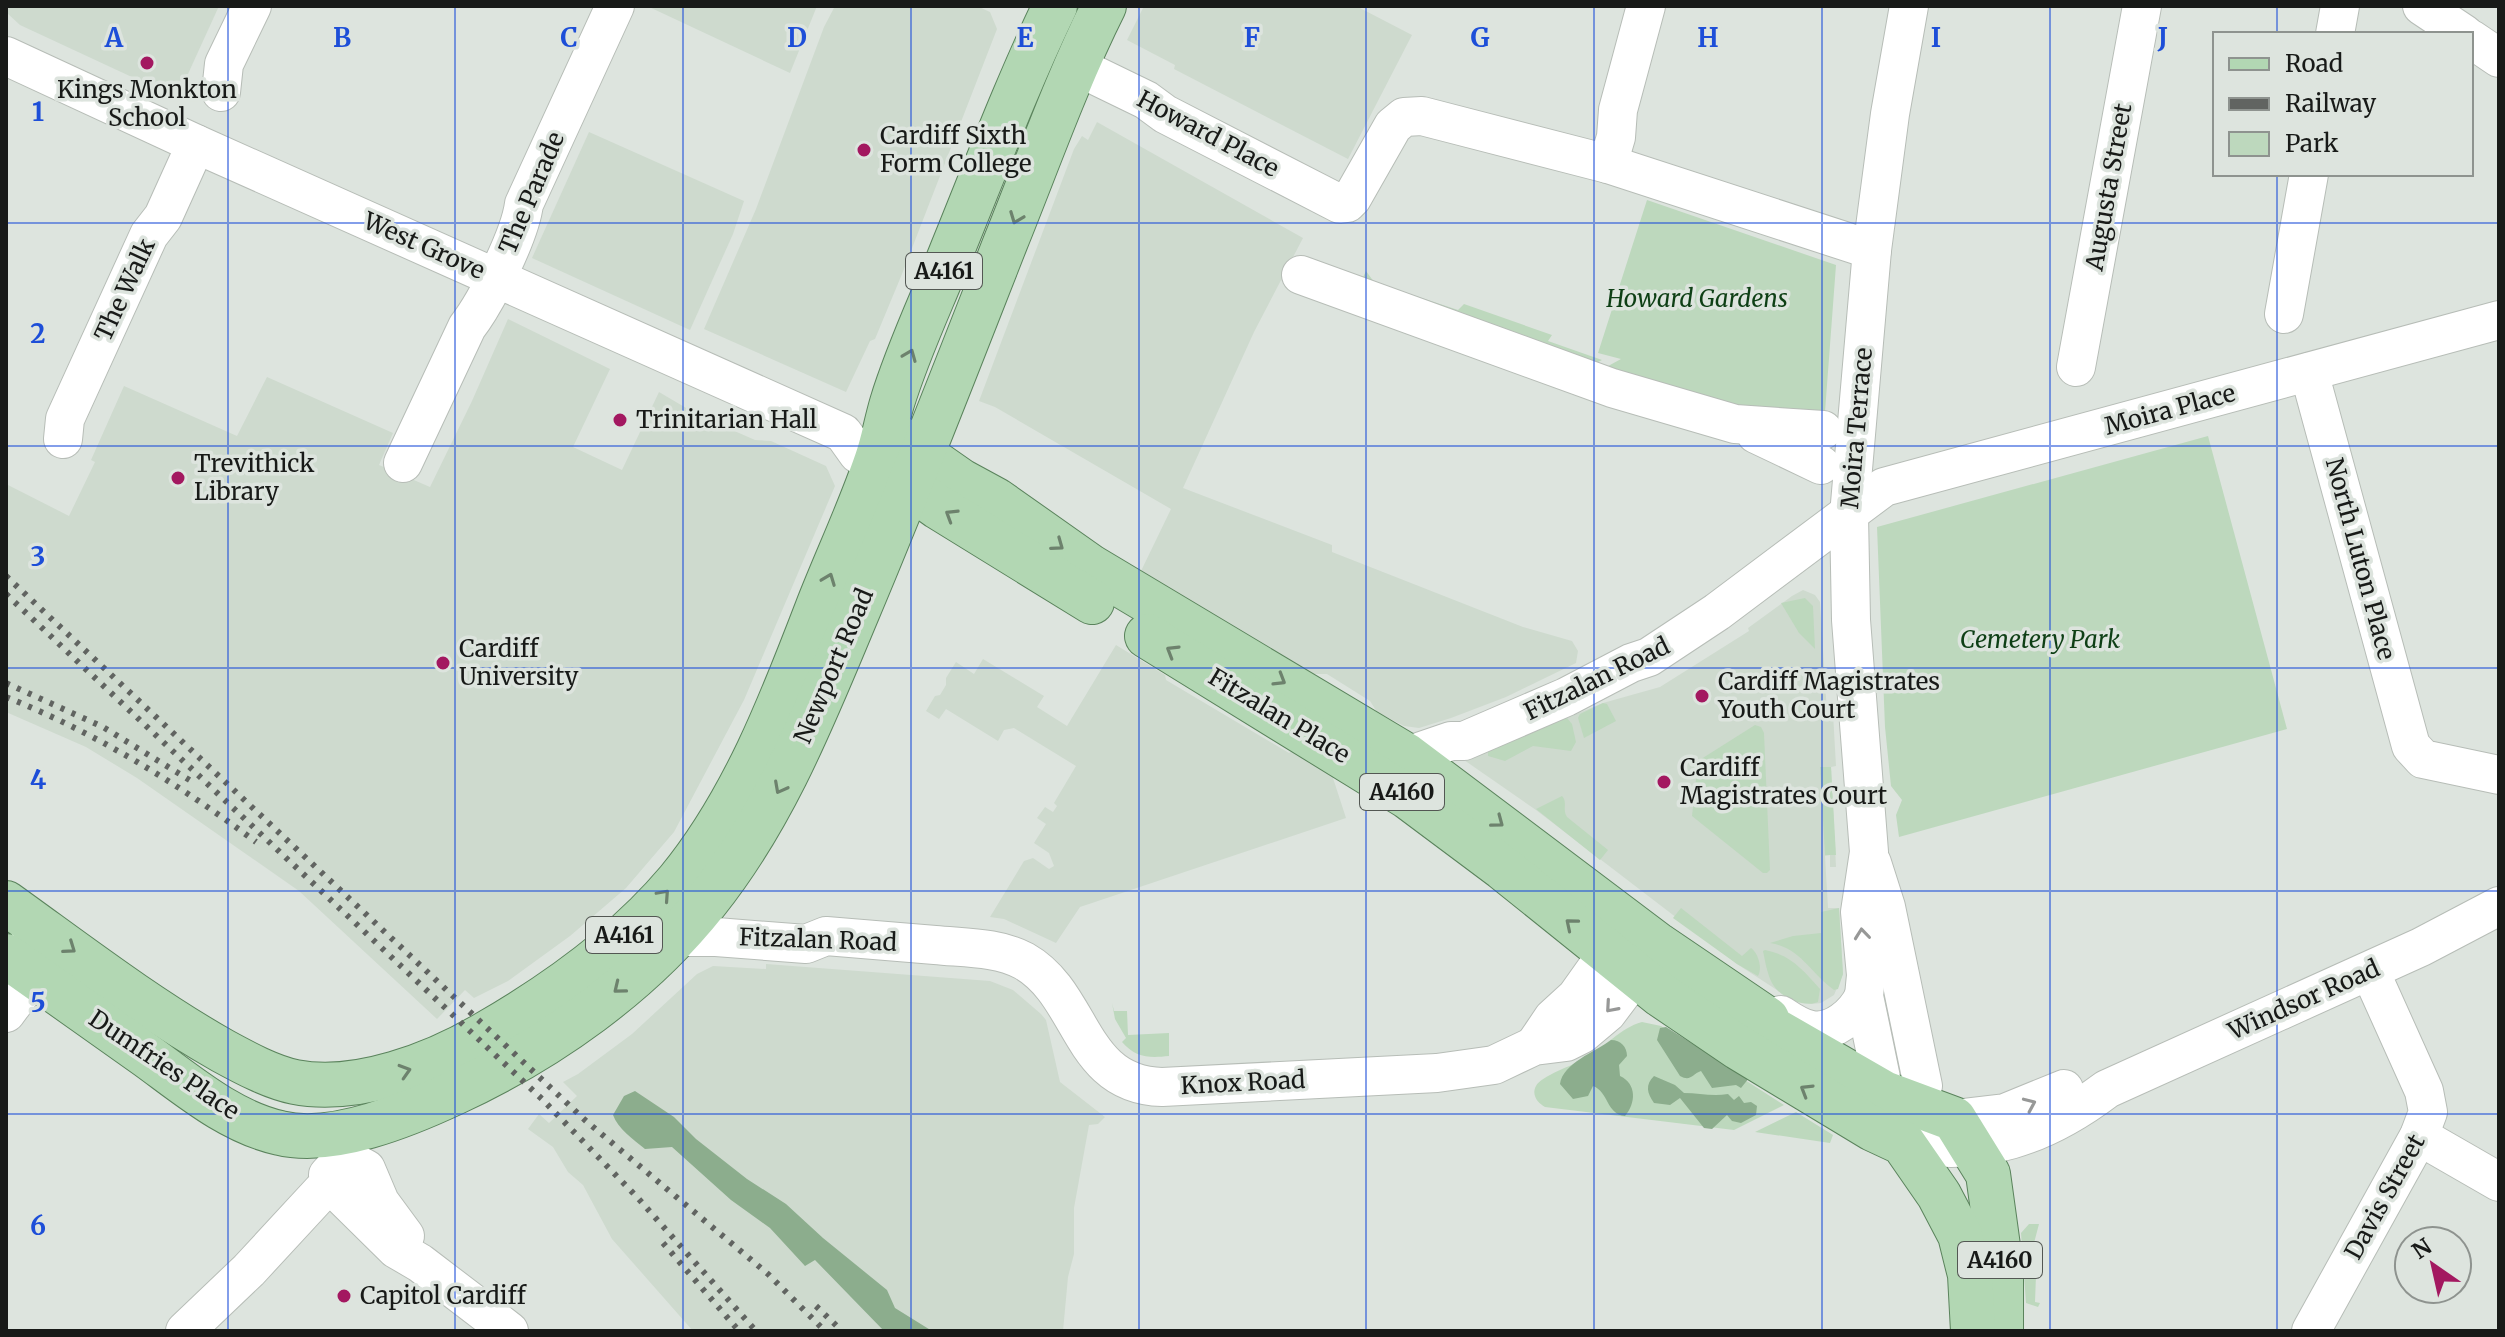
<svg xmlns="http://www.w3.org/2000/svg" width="2505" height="1337" viewBox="0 0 2505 1337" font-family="Merriweather,serif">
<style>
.built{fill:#cedace}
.green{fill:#bdd8bd}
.forest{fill:#8cad8d}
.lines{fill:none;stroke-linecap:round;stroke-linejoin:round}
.minor-casing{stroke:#b7bdb7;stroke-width:40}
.major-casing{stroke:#5a835c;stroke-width:46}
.minor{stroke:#fff;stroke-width:38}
.major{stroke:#b2d7b3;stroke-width:44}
.rail{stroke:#616461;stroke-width:6;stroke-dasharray:4 8;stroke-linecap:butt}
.oneway{stroke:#6d826d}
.oneway2{stroke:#979897}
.grid{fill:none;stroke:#1d4ed8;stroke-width:2;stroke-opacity:0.55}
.poi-dot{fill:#a31860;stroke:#dde4de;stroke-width:3}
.labels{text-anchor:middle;stroke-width:7;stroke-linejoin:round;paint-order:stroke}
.shield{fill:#dde4de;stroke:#535753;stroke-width:2}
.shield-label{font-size:22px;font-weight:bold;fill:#181a18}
.poi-label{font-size:24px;fill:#181a18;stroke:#dde4de;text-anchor:start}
.street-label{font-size:24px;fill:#181a18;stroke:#dde4de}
.park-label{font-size:24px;font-style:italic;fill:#0e3f15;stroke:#dde4de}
.grid-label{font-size:26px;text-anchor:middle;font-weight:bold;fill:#1d4ed8;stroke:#dde4de;stroke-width:7;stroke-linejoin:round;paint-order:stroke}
</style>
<rect width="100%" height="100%" fill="#dde4de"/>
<g class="built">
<path d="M6,6H219L177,98L20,25L6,12Z"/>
<path d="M647,6H817L790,73Z"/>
<path d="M835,6H977L990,12L997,29L902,274L875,339L870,341L846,392L704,329L756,209L824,27Z"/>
<path d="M1144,6H1356L1412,35L1348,159L1174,69L1175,65L1127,40Z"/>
<path d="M1097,122L1303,238L1254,332L1183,488L1332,545V552L1523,627L1572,641L1578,651L1576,663L1506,697L1451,718L1419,728L1404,726L1377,712L1370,701L1327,674H1312L1141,571L1171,509L995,407L979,401L1074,149L1082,136L1088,140Z"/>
<path d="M589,132L744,201L733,234L690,330L532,258Z"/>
<path d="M508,319L610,369L573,447L622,470L659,392L698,415L755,440L771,441L826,466L835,486L744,700L674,832L626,888L570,936L508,981L474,998L465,990L437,1019L299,891L137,778L86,747L6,712V484L69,516L95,462L91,460L124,386L237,436L267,377L393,433L379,465L430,487L472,401Z"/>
<path d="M1803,590L1815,595L1820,602L1827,713H1833L1836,766L1831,767L1836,867H1830V855L1825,856L1828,908H1839L1843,974L1834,995L1821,1003L1812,1004L1789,998L1737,964L1536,810L1464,760L1603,703L1660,687L1749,631L1748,628L1792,596Z"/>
<path d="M1116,645L1165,675L1166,680L1289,753L1292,751L1332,775L1346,818L1080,907L1056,943L1004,919L990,917L1024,861L1033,858L1049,869L1054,866L1049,853L1034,843L1046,824L1037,818L1045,807L1053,812L1057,806L1054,803L1076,766L1014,728L1004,730L998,741L946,709L939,719L926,711L935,696L940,695L946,685V678L956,662L974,674L983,659L1044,696L1037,707L1067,726Z"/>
<path d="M766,964L990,981L1013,990L1041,1014L1046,1020L1060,1082L1105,1117L1098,1124L1089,1125L1074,1208V1254L1068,1277L1063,1331H693L612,1239L583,1185L568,1172L553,1147L528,1129L539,1114L549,1123L577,1096L563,1082L578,1074L632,1034L697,974L713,966L766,969Z"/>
</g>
<g class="green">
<path d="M1647,200L1836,265L1824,425L1739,415L1599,371L1621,359L1598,353Z"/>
<path d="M1366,271L1374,282L1458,310L1464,304L1552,335L1548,341L1602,360L1590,366L1359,286Z"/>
<path d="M2208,436L2287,729L1899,837L1896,815L1902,800L1891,786L1885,727L1877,527Z"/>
<path d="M1805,598L1813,606L1815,649L1799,633L1781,603Z"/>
<path d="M1603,703L1607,704L1616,721L1584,738L1578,718L1580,714Z"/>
<path d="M1567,718L1572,724L1576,742L1571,751L1533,746L1505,761L1488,756V750Z"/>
<path d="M1755,725L1761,727L1764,733L1770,870L1767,873H1763L1692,816L1698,761Z"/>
<path d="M1820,767H1831L1836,855H1825Z"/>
<path d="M1562,796C1568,802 1562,810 1567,817L1608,850L1600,860L1536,809Z"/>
<path d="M1681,908L1742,956L1751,948C1758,953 1763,968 1758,976L1737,964L1673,918Z"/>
<path d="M1839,908L1843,974L1838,989L1834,990C1811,974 1801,948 1770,943L1793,936L1821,933V912Z"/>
<path d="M1765,950C1791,955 1803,970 1820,989L1818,1002C1804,1008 1780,998 1772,983C1767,973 1765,961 1763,951Z"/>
<path d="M1112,1003L1114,1011H1127L1128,1035L1169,1033V1056C1149,1058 1136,1058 1122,1042L1126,1038L1115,1019Z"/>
<path d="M1642,1022L1661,1026L1784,1105L1734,1130L1545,1107C1538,1103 1531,1095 1536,1086C1541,1076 1573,1065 1585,1059C1604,1048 1620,1028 1642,1022Z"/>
<path d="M1796,1112L1833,1135L1830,1143L1755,1132Z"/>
<path d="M2029,1224H2039L2034,1243L2033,1275H2036L2035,1302L2040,1303L2038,1307L2026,1303L2021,1233Z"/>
</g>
<g class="forest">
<path d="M1666,1027L1704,1051L1722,1049L1749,1078L1741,1088L1736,1085L1712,1088L1701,1071C1692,1074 1691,1082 1680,1076L1657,1040L1660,1028Z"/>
<path d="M1611,1040C1621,1040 1627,1047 1627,1056L1619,1065L1620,1076C1637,1084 1636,1103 1625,1116C1606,1114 1609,1092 1593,1086L1588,1096L1573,1099L1560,1084C1563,1063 1595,1052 1611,1040Z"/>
<path d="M1654,1076L1675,1085L1684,1093C1699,1093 1713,1097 1728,1094L1734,1100L1739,1096L1744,1103L1751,1102L1757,1106L1756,1115L1741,1123L1732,1121L1727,1115L1712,1129L1704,1128L1680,1098L1670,1105L1654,1103C1647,1093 1645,1085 1654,1076Z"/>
<path d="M635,1091L674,1117L696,1139L747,1179L786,1204L823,1238L887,1290L895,1308L932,1331H884L815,1260L805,1266L770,1228L731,1200L672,1147L645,1149C633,1139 618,1129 613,1115L624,1096Z"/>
</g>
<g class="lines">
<defs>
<g id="minor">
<path d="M1909,6L1890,114L1872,250L1849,515L1851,620L1869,852L1860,912L1866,975L1864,996L1887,1107L1903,1143C1981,1159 2045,1136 2107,1089L2421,947L2499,906"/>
<path d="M2422,6L2464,34"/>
<path d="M2335,34L2340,6"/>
<path d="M2471,39L2499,58"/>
<path d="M6,56L196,144L843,433L858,454L876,463"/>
<path d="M1076,66L1146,100L1165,114L1340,204L1347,203L1352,198L1393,126L1404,117L1422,116L1608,164L1872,250"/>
<path d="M221,92L224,64L252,6"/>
<path d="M1608,164L1616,137L1618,110L1646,6"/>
<path d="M1301,275L1612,388L1735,424L1823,430"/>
<path d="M2284,314L2309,174"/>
<path d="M2076,367L2142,6"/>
<path d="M2309,372L2411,746L2423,759L2499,775"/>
<path d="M1756,434L1821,465"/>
<path d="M63,439L65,419L149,235L163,217L196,144"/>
<path d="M403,463L467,327C487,301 520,235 524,204L615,6"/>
<path d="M1407,756L1451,741H1464L1566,697L1631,663L1649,657L1717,612L1884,487L2499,320"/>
<path d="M1872,863L1886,907L1923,1086L1913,1113L1897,1125"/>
<path d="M676,937H716L806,944L826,936C862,939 899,942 935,945C965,948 998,947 1024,961C1084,995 1078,1085 1162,1087L1437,1073L1494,1065L1534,1046L1566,1042L1582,1034L1607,1013L1653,952"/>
<path d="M6,1013C23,989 39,976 28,945"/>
<path d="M1774,1017L1781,1015C1790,1021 1800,1028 1811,1030C1833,1034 1855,1015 1864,996"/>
<path d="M1534,1046L1553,1018L1576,997L1625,928"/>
<path d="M1954,1119L2005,1113L2064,1089"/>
<path d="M2419,1136L2499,1182"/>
<path d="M341,1161L357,1164L366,1169L380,1202L405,1236"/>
<path d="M329,1183L396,1249L420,1263L509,1331"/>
<path d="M185,1331L249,1270L322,1191L329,1183L328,1175L341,1161"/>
<path d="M2311,1331L2419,1136L2428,1112L2424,1091L2370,971"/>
</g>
<g id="major">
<path d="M901,439L961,481L996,500L1091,567L1407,756L1658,945L1767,1019L1771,1028L1884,1093L1954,1119L1988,1174L2001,1268V1331"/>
<path d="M888,471L938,507L1092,602"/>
<path d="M1147,636L1408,797L1503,868L1661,995L1739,1048L1873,1129L1903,1143L1939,1195L1960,1235L1970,1275L1973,1331"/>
<path d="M6,903C77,954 147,1008 223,1051C245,1063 271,1077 295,1082C357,1094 435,1064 487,1033C558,992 625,944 678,881C743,802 781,703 817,609C836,560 859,512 876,462C883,443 886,423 892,403C908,350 933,299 953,248C986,167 1017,85 1055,6"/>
<path d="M6,956C53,989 100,1023 147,1056C187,1085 230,1122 280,1133C332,1146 407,1115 454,1093C549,1049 641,984 706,902C775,816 815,713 857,613C909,490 957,366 1006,241C1038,162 1066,82 1104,6"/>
</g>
</defs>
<use href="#minor" class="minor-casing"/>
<use href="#major" class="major-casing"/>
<use href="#minor" class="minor"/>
<use href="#major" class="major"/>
<g class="rail">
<path d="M6,576L586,1121L768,1274L825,1331"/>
<path d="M6,594L542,1099L636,1196L756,1331"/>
<path d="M6,683L103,727L196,784"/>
<path d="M6,697C96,733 179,784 256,842"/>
<path d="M663,1243L739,1331"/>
<path d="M816,1306L842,1331"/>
</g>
</g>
<defs><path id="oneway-chevron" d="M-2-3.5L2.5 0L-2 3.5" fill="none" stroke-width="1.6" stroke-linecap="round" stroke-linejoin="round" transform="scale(2)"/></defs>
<g class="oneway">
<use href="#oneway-chevron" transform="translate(1016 218) rotate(111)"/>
<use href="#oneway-chevron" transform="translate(910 355) rotate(-68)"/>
<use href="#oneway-chevron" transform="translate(951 515) rotate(-148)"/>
<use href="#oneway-chevron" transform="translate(1058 545) rotate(36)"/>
<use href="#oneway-chevron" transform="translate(829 579) rotate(-69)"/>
<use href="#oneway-chevron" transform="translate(1172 651) rotate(-149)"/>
<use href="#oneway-chevron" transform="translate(1280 680) rotate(31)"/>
<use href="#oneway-chevron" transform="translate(780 788) rotate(118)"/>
<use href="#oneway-chevron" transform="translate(1498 822) rotate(37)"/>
<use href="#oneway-chevron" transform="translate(664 895) rotate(-48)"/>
<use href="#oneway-chevron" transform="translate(1571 924) rotate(-140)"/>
<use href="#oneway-chevron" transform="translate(70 948) rotate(35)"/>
<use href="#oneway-chevron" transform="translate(619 988) rotate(141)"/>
<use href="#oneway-chevron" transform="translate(405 1071) rotate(-17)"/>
<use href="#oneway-chevron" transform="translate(1806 1090) rotate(-149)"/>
</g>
<g class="oneway2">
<use href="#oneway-chevron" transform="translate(1862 934) rotate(-96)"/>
<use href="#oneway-chevron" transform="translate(1611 1007) rotate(131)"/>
<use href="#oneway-chevron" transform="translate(2030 1104) rotate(-24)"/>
</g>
<path class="grid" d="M228,6V1331M455,6V1331M683,6V1331M911,6V1331M1139,6V1331M1366,6V1331M1594,6V1331M1822,6V1331M2050,6V1331M2277,6V34M2277,174V1331M6,223H2499M6,446H2499M6,668H2499M6,891H2499M6,1114H2499"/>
<g class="poi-dot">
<circle cx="147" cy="63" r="8"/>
<circle cx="864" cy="150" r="8"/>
<circle cx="620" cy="420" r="8"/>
<circle cx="178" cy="478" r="8"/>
<circle cx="443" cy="663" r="8"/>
<circle cx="1702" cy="696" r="8"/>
<circle cx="1664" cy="782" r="8"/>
<circle cx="344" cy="1296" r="8"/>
</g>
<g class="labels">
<g class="shield">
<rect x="906" y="253" width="76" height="36" rx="6"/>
<rect x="1360" y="774" width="84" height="36" rx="6"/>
<rect x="586" y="917" width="76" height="36" rx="6"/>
<rect x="1958" y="1242" width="84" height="36" rx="6"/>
</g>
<g class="shield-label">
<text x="944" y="279">A4161</text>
<text x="1402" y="800">A4160</text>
<text x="624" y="943">A4161</text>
<text x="2000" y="1268">A4160</text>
</g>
<g class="poi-label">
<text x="147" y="98" text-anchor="middle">Kings Monkton<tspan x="147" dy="28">School</tspan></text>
<text x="880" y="144">Cardiff Sixth<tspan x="880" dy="28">Form College</tspan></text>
<text x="636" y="428">Trinitarian Hall</text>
<text x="194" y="472">Trevithick<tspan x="194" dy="28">Library</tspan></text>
<text x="459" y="657">Cardiff<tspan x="459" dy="28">University</tspan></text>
<text x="1718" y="690">Cardiff Magistrates<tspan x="1718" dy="28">Youth Court</tspan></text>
<text x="1680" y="776">Cardiff<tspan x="1680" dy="28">Magistrates Court</tspan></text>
<text x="360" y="1304">Capitol Cardiff</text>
</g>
<g class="street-label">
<text transform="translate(1208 134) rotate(28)" y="8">Howard Place</text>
<text transform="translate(2109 187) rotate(-80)" y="8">Augusta Street</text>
<text transform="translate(532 193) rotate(-67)" y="8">The Parade</text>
<text transform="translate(424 246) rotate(24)" y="8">West Grove</text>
<text transform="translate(125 290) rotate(-65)" y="8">The Walk</text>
<text transform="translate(2170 410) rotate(-15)" y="8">Moira Place</text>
<text transform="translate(1857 428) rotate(-85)" y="8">Moira Terrace</text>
<text transform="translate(2360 559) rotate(75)" y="8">North Luton Place</text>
<text transform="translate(834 666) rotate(-67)" y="8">Newport Road</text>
<text transform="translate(1597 679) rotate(-26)" y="8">Fitzalan Road</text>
<text transform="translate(1279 716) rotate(31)" y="8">Fitzalan Place</text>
<text transform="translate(818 940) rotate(2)" y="8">Fitzalan Road</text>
<text transform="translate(2304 1000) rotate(-24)" y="8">Windsor Road</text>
<text transform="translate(164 1065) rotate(34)" y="8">Dumfries Place</text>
<text transform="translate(1243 1083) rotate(-3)" y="8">Knox Road</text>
<text transform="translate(2385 1197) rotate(-61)" y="8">Davis Street</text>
</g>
<g class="park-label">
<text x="1697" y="307">Howard Gardens</text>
<text x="2040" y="648">Cemetery Park</text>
</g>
</g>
<g class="grid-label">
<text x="114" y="47">A</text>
<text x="342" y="47">B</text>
<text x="569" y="47">C</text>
<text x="797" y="47">D</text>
<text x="1025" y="47">E</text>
<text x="1252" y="47">F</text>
<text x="1480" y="47">G</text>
<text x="1708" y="47">H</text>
<text x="1936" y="47">I</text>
<text x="2163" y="47">J</text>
<text x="38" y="121">1</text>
<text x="38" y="343">2</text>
<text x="38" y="566">3</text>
<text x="38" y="789">4</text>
<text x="38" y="1012">5</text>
<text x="38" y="1235">6</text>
</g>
<rect width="2505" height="1337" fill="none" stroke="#181a18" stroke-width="16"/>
<rect x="2213" y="32" width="260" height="144" fill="#dde4de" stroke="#8e938f" stroke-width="2"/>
<rect x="2229" y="58" width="40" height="12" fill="#b2d7b3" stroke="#8e938f" stroke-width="2"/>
<text x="2285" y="72" font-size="24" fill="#181a18">Road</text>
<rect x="2229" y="98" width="40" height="12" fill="#616461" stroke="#8e938f" stroke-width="2"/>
<text x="2285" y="112" font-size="24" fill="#181a18">Railway</text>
<rect x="2229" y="132" width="40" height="24" fill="#bdd8bd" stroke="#8e938f" stroke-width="2"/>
<text x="2285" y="152" font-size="24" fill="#181a18">Park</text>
<g transform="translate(2433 1265) rotate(326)"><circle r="38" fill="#dde4de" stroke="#8e938f" stroke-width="2"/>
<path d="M0-6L14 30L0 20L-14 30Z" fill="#a31860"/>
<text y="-12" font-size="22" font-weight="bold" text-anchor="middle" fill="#181a18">N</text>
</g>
</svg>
